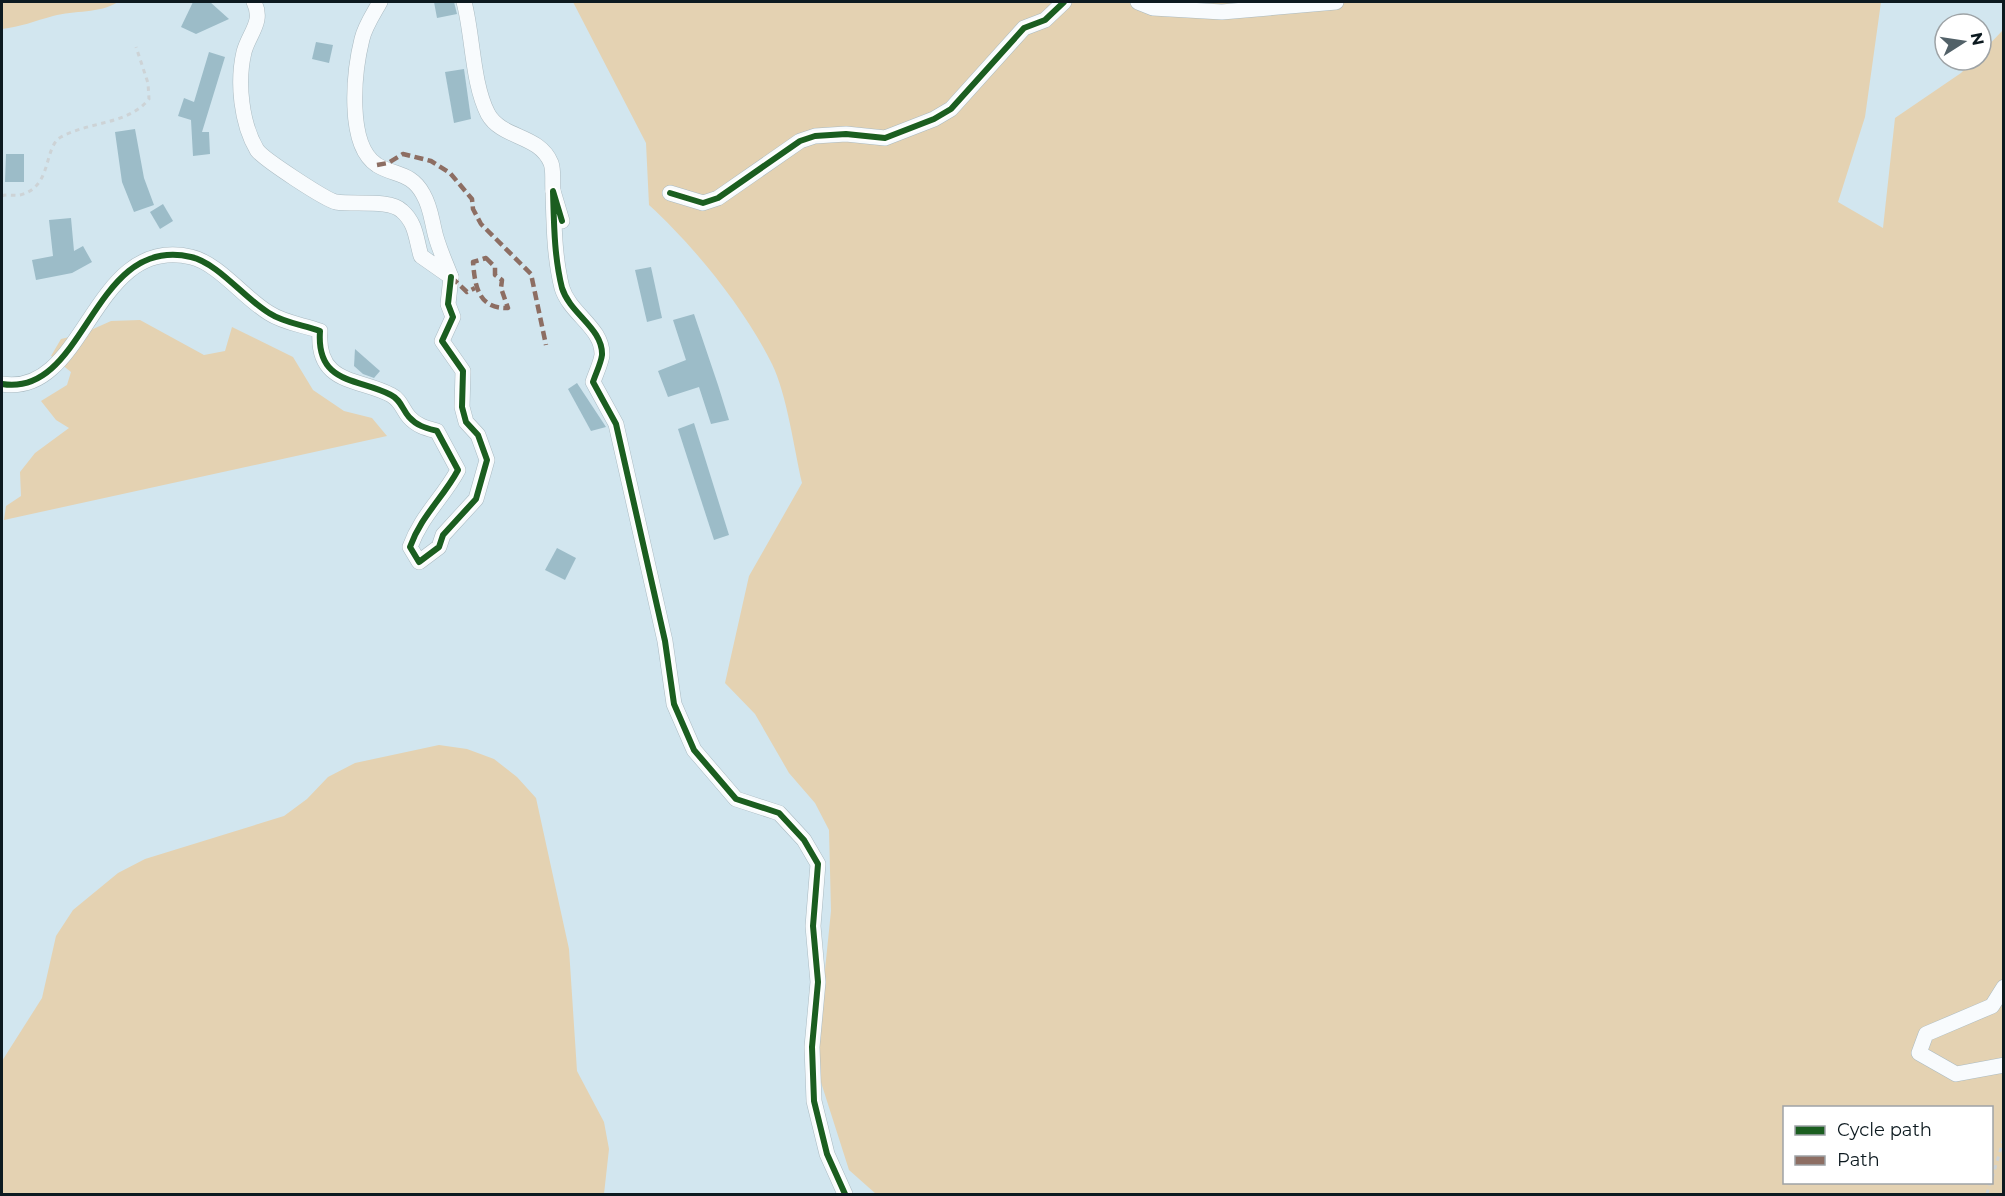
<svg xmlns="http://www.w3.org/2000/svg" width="2005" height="1196" viewBox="0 0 2005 1196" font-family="Montserrat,sans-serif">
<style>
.green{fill:#e4d2b2;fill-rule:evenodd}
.building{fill:#9cbcc8}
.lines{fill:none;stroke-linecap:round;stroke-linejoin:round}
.street-casing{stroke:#aabac1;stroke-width:16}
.path{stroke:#cdd3d6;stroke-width:3;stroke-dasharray:4.5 4.5;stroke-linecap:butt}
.street{stroke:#f8fbfd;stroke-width:15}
.quiet{stroke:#8d6e63;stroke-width:4.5;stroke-dasharray:9 4.5;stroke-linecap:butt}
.cycleway-casing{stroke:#fff;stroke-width:10}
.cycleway{stroke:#1b5e20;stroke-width:6}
</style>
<rect width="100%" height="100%" fill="#d2e6ef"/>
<g class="green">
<path d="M2,2H118C99,14 75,10 53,16C35,21 20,27 2,29Z"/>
<path d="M573,2H1881L1865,117L1838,202L1883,228L1895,118L1961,73L1974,60H1981V53L2003,30V1194H876L849,1170L818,1073V1038L831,911L829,830L815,803L789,773L755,714L725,683L749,576L802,483C794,448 787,395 772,364C745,309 694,246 649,205L646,143ZM1784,1108H1992V1182H1784Z"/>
<path d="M140,320L204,355L225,351L232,327L293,357L313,390L344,411L372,418L387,436L4,520L6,506L21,496L20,472L35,453L69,428L56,420L41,401L67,385L71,372L51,356L61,339L82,334L111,321Z"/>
<path d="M439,745L467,749L494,759L517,777L536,798L569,949L577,1071L604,1122L609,1149L604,1194H2V1061L42,998L56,936L73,910L118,873L145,859L284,816L307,799L328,777L355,763Z"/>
</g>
<g class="building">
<path d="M193,2H210L229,19L196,34L181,27Z"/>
<path d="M434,2H454L457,14L437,18Z"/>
<path d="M316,42L333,45L329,63L312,59Z"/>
<path d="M209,52L225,57L202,132H209L210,154L193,156L191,120L178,116L184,98L194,102Z"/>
<path d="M464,69L471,119L454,123L445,72Z"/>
<path d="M135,129L144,178L154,205L134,212L122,182L115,132Z"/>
<path d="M6,154H24V182H5Z"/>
<path d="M163,204L173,221L160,229L150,212Z"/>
<path d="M71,218L74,251L83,246L92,262L72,273L36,280L32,260L53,256L49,220Z"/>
<path d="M651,267L662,318L647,322L635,270Z"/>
<path d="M694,314L718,385L729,420L711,424L699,387L668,397L658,371L686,360L673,320Z"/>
<path d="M355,349L380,371L374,378L363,374L354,366Z"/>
<path d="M577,383L606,427L591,431L568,389Z"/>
<path d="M694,423L729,535L714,540L678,429Z"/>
<path d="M557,548L576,558L565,580L545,570Z"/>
</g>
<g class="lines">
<defs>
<g id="street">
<path d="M254,2C264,22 249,33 244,52C237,82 241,123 257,150C263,159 326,200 336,202C354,205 390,199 402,211C416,223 416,239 421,256L451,277C445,261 437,245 434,229C431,216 430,206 423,194C411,172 395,176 377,165C346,145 354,71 362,39C365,26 374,13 380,2"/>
<path d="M464,2C473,35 472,83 488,114C502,139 539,134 551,163C554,171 552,183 553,191"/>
<path d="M1138,2L1153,8L1222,12L1336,2"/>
<path d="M670,193L703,203L718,198L800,141L815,136L846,134L885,138L934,119L951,109L1024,28L1045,20L1064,2"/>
<path d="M562,221L553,191C554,223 554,256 562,288C570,314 603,328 602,355C601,363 596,373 593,382L616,424L665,641L674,704L694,750L736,799L779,813L804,840L818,864L813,926L818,982L812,1047L814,1101L827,1154L845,1194"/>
<path d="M2,384C87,398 91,234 191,257C218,263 245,299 269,313C284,323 304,325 320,331C316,385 359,378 391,395C401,400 402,409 409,417C417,426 426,428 437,431L458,470C443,498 421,516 410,547L419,562L439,547L443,535L476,499L487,460L478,435L466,422L462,407L463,371L442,341L453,317L448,304L451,277"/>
<path d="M2004,987L1992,1006L1926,1034L1919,1053L1956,1074L2004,1065"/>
</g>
</defs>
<use href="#street" class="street-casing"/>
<g class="path">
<path d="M2,196C7,194 14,196 20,195C53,187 43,147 61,137C90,121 128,125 149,99L148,83L136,47"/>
<path d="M1992,1178L2004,1138"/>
<path d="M1987,1194L1990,1182"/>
</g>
<use href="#street" class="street"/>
<g class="quiet">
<path d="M377,165L388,163L403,154L431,161L450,173L472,199L473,209L481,224L531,274L546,345"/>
<path d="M486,258L495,267V275L502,280L501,288L508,308C478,309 475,286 473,262Z"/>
<path d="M451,277L467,292L475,288"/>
</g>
<defs>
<g id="cycleway">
<path d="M670,193L703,203L718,198L800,141L815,136L846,134L885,138L934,119L951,109L1024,28L1045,20L1064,2"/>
<path d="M562,221L553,191C554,223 554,256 562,288C570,314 603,328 602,355C601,363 596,373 593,382L616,424L665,641L674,704L694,750L736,799L779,813L804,840L818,864L813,926L818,982L812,1047L814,1101L827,1154L845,1194"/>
<path d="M2,384C87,398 91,234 191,257C218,263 245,299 269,313C284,323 304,325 320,331C316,385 359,378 391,395C401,400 402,409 409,417C417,426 426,428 437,431L458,470C443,498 421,516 410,547L419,562L439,547L443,535L476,499L487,460L478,435L466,422L462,407L463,371L442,341L453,317L448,304L451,277"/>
</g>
</defs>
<use href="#cycleway" class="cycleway-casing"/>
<use href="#cycleway" class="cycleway"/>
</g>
<rect width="2005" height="1196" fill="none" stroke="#0d1a20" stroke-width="6"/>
<rect x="1783" y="1106" width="210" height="78" fill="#ffffff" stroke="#9ea3a6" stroke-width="1.5"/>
<rect x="1795" y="1126" width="30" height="9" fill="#1b5e20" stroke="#9ea3a6" stroke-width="1.5"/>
<text x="1837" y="1136" font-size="18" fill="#0d1a20">Cycle path</text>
<rect x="1795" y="1156" width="30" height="9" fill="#8d6e63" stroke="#9ea3a6" stroke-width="1.5"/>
<text x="1837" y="1166" font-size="18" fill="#0d1a20">Path</text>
<g transform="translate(1963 42) rotate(78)"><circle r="28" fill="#ffffff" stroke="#9ea3a6" stroke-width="1.5"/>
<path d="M0-4.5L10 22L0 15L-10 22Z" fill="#526168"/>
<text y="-9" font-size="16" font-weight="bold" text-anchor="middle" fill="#0d1a20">N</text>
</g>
</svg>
